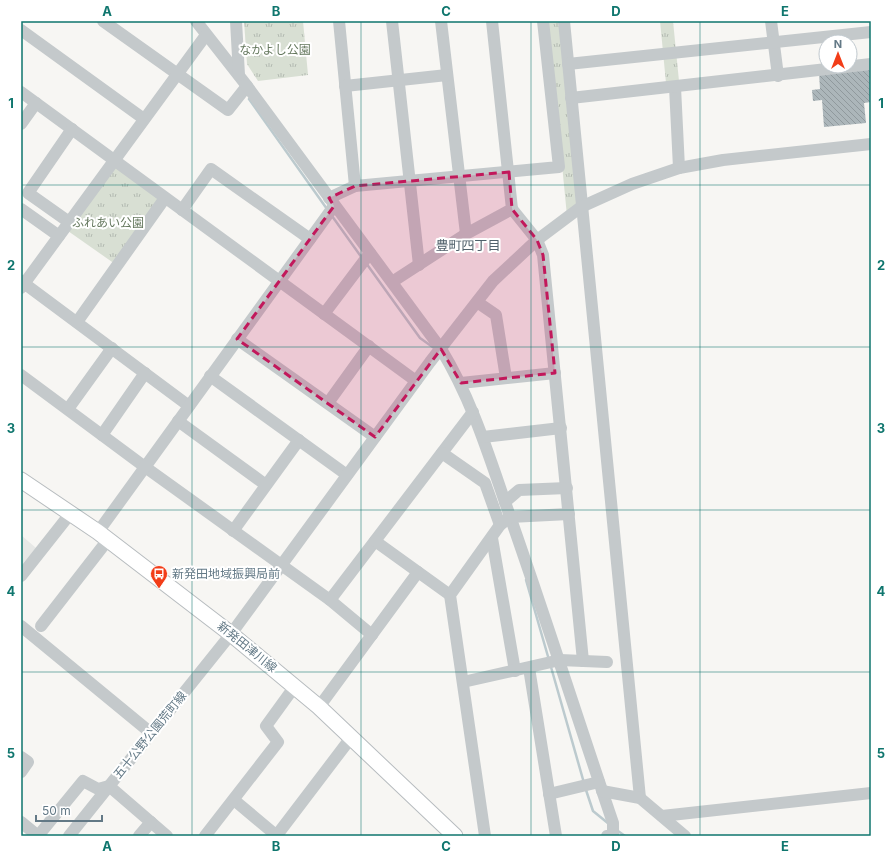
<svg xmlns="http://www.w3.org/2000/svg" width="892" height="857" viewBox="0 0 892 857" font-family="Inter,'Noto Sans JP',sans-serif">
<style>
.built{fill:#e7e8e6}
.grass{fill:url(#grass-tufts)}
.lines{fill:none;stroke-linecap:round;stroke-linejoin:round}
.stream{stroke:#bccace;stroke-width:2.5}
.building{fill:url(#building-back-hatch)}
.major-casing{stroke:#b7bcbf;stroke-width:17}
.minor{stroke:#c4c9cb;stroke-width:12}
.major{stroke:#fff;stroke-width:15}
.marked{fill:#c2185b;fill-opacity:0.2;stroke:#c2185b;stroke-width:3;stroke-dasharray:8 5;stroke-linejoin:round}
.grid{fill:none;stroke:#0f766e;stroke-width:1;stroke-opacity:0.55}
.labels{text-anchor:middle;stroke-width:4;stroke-linejoin:round;paint-order:stroke}
.park-label{font-size:12px;fill:#65785e;stroke:#fff}
.poi-label{font-size:12px;fill:#637986;stroke:#fff;text-anchor:start}
.street-label{font-size:12px;fill:#637986;stroke:#fff}
.neighbourhood-label{font-size:13px;fill:#51616b;stroke:#fff}
.neatline{fill:none;stroke:#0f766e;stroke-width:1.5}
.grid-label{font-size:13px;text-anchor:middle;font-weight:bold;fill:#0f766e}
</style>
<defs>
<pattern id="grass-tufts" width="24" height="20" patternUnits="userSpaceOnUse"><rect width="24" height="20" fill="#d8dfd3"/><path d="M3 7l-1-3M5 7V3M7 7l1-3M15 17l-1-3M17 17v-4M19 17l1-3" fill="none" stroke="#b3bab1"/></pattern>
<pattern id="building-back-hatch" width="6" height="6" patternUnits="userSpaceOnUse"><rect width="6" height="6" fill="#acb6ba"/><path d="M-1 5l2 2M0 0l6 6M5-1l2 2" fill="none" stroke="#90999d"/></pattern>
</defs>
<rect width="100%" height="100%" fill="#f7f6f3"/>
<path class="built" d="M21,535L36,548L21,566Z"/>
<g class="grass">
<path d="M244,21H303L308,75L258,81L247,64Z"/>
<path d="M548,21H562L579,207L567,216Z"/>
<path d="M660,21H673L679,81L666,83Z"/>
<path d="M114,166L159,199L115,264L68,231Z"/>
</g>
<g class="lines">
<g class="stream">
<path d="M249,99L327,209"/>
<path d="M332,216L362,258"/>
<path d="M366,263L420,338L434,348"/>
<path d="M526,580L549,660"/>
<path d="M551,667L584,783"/>
<path d="M586,790L593,811L609,824"/>
<path d="M618,831L625,836"/>
</g>
</g>
<path class="building" d="M870,68L871,102L864,103L866,123L824,127L822,100L813,101L812,90L820,89L819,73Z"/>
<g class="lines">
<defs>
<path id="major" d="M21,480L98,532L231,634L319,707L455,836"/>
</defs>
<use href="#major" class="major-casing"/>
<g class="minor">
<path d="M103,21L228,110L247,86"/>
<path d="M196,21L247,86L441,349C474,403 491,463 512,522C547,622 579,723 613,823V835L607,836"/>
<path d="M236,21L239,75"/>
<path d="M339,21L355,186"/>
<path d="M392,21L419,265"/>
<path d="M441,21L466,234"/>
<path d="M564,21L640,798"/>
<path d="M771,21L778,76"/>
<path d="M21,30L144,119"/>
<path d="M568,64L871,32"/>
<path d="M345,86L447,75"/>
<path d="M675,87L679,168"/>
<path d="M21,92L416,381"/>
<path d="M571,98L871,64"/>
<path d="M21,124L36,103"/>
<path d="M329,198L355,186L559,167L543,21"/>
<path d="M21,209L59,236"/>
<path d="M512,209L537,240L543,255L583,661"/>
<path d="M182,210L211,169L310,239"/>
<path d="M69,222L28,193L72,129"/>
<path d="M21,281L189,406"/>
<path d="M392,282L466,234L512,209L492,21"/>
<path d="M21,288L206,35"/>
<path d="M477,302L496,315L506,378"/>
<path d="M324,314L370,253"/>
<path d="M77,322L165,198"/>
<path d="M237,339L375,437"/>
<path d="M21,375L145,467L330,600L473,412"/>
<path d="M210,376L347,475"/>
<path d="M461,383L555,373"/>
<path d="M328,403L369,346"/>
<path d="M68,409L112,348"/>
<path d="M178,421L266,485"/>
<path d="M102,435L145,373"/>
<path d="M483,437L561,428"/>
<path d="M442,453L485,483L500,525"/>
<path d="M505,502L519,490L567,488"/>
<path d="M233,531L299,440"/>
<path d="M98,532L334,206"/>
<path d="M492,538L515,671"/>
<path d="M375,541L450,595"/>
<path d="M21,576L70,514"/>
<path d="M330,600L372,635"/>
<path d="M21,626L151,733"/>
<path d="M41,626L107,541"/>
<path d="M529,668L556,836"/>
<path d="M463,682L560,660L607,662"/>
<path d="M319,707L418,572"/>
<path d="M21,757L28,762L21,772"/>
<path d="M602,791L640,798L685,836"/>
<path d="M549,794L599,782"/>
<path d="M234,800L277,836"/>
<path d="M662,816L871,793"/>
<path d="M21,822L38,836L83,781L98,789L109,786L167,836"/>
<path d="M277,835L350,739"/>
<path d="M69,836L231,634L430,362L493,281L537,240L581,207L632,184L679,168L723,160L871,144"/>
<path d="M139,836L151,822"/>
<path d="M205,836L278,742L266,726L295,686"/>
<path d="M485,836L450,595L500,525L510,517L569,514"/>
</g>
<use href="#major" class="major"/>
</g>
<path class="marked" d="M509,172L512,209L537,240L543,255L555,373L461,383L441,349L375,437L237,339L334,206L329,198L355,186Z"/>
<path class="grid" d="M192,21V836M361,21V836M531,21V836M700,21V836M21,185H871M21,347H871M21,510H871M21,672H871"/>
<defs>
<symbol id="bus-pin" viewBox="-11 -11 22 30"><path d="M0 17L-7.5 6A9.5 9.5 0 1 1 7.5 6Z" fill="#f23d18" stroke="#fff"/><path d="M-5-6H5V4H4V6H2V4H-2V6H-4V4H-5ZM-3.5-4V0h7V-4ZM-3.5 1.2v1.5H-2V1.2ZM2 1.2v1.5H3.5V1.2Z" fill="#fff"/></symbol>
</defs>
<g fill-rule="evenodd">
<use href="#bus-pin" x="149" y="564" width="20" height="27"/>
</g>
<g class="labels">
<g class="park-label">
<text x="275" y="54">なかよし公園</text>
<text x="108" y="227">ふれあい公園</text>
</g>
<g class="poi-label">
<text x="172" y="578">新発田地域振興局前</text>
</g>
<g class="street-label">
<text transform="translate(247 647) rotate(39)" y="4">新発田津川線</text>
<text transform="translate(150 735) rotate(-51)" y="4">五十公野公園荒町線</text>
</g>
<g class="neighbourhood-label">
<text x="468" y="250">豊町四丁目</text>
</g>
</g>
<rect width="892" height="857" fill="none" stroke="#ffffff" stroke-width="44"/>
<g transform="translate(838 54)"><circle r="19" fill="#ffffff" stroke="#c1c9cf"/>
<path d="M0-3L7 15L0 10L-7 15Z" fill="#f23d18"/>
<text y="-6" font-size="11" font-weight="bold" text-anchor="middle" fill="#637986">N</text>
</g>
<path d="M36 815v6h66v-6" fill="none" stroke="#637986" stroke-width="2"/>
<text x="42" y="815" font-size="12" fill="#637986" stroke="#ffffff" stroke-width="3" paint-order="stroke">50 m</text>
<rect x="22" y="22" width="848" height="813" class="neatline"/>
<g class="grid-label">
<text x="107" y="16">A</text>
<text x="276" y="16">B</text>
<text x="446" y="16">C</text>
<text x="616" y="16">D</text>
<text x="785" y="16">E</text>
<text x="11" y="108">1</text>
<text x="881" y="108">1</text>
<text x="11" y="270">2</text>
<text x="881" y="270">2</text>
<text x="11" y="433">3</text>
<text x="881" y="433">3</text>
<text x="11" y="596">4</text>
<text x="881" y="596">4</text>
<text x="11" y="758">5</text>
<text x="881" y="758">5</text>
<text x="107" y="851">A</text>
<text x="276" y="851">B</text>
<text x="446" y="851">C</text>
<text x="616" y="851">D</text>
<text x="785" y="851">E</text>
</g>
</svg>
